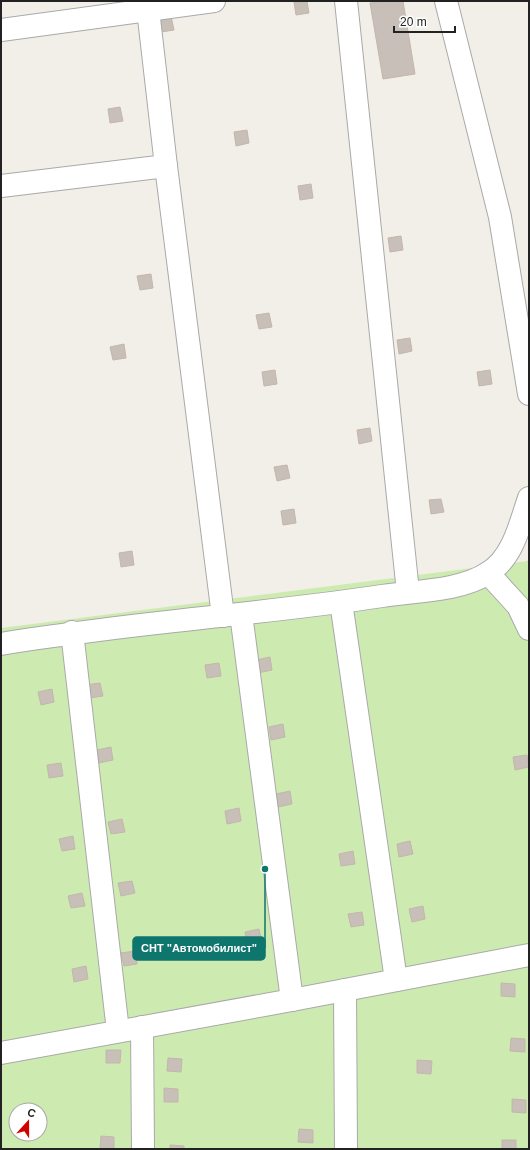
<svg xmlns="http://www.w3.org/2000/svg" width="530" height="1150" viewBox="0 0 530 1150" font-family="Arial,sans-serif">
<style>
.grass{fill:#cdebb0;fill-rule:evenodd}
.building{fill:#c7bfb8;stroke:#c4b6ab}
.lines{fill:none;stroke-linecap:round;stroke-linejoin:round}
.minor-casing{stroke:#a9a9a9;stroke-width:24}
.minor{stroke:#fff;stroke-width:22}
.leader{fill:none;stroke:#0f766e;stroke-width:1.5}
.callout-dot{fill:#0f766e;stroke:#fff;stroke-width:1.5}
.callout{fill:#0f766e;stroke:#0f766e;stroke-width:1.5}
.callout-label{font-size:11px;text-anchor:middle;font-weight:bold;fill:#fff}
</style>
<rect width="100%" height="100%" fill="#f2efe9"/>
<path class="grass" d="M529,558V1149H1V628L527,561ZM16,1110H40V1134H16Z"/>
<g class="building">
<path d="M307,1L309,13L296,15L294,2Z"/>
<path d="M382,1H403L415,74L383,79L370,3Z"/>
<path d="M171,16L174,30L161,32L158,18Z"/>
<path d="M120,107L123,121L110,123L108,109Z"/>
<path d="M247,130L249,143L236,146L234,132Z"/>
<path d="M311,184L313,198L300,200L298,186Z"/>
<path d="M401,236L403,250L390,252L388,238Z"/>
<path d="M151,274L153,288L140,290L137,276Z"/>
<path d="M269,313L272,327L259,329L256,315Z"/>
<path d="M410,338L412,351L399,354L397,340Z"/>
<path d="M124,344L126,358L113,360L110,347Z"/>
<path d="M275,370L277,384L264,386L262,372Z"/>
<path d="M490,370L492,384L479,386L477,372Z"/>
<path d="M370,428L372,441L359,444L357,430Z"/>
<path d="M287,465L290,478L277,481L274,467Z"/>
<path d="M441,499L444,512L431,514L429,500Z"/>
<path d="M294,509L296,523L283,525L281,511Z"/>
<path d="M132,551L134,565L121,567L119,553Z"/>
<path d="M270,657L272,670L258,673L256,660Z"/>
<path d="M219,663L221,676L207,678L205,665Z"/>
<path d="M100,683L103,696L89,698L86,685Z"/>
<path d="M52,689L54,702L41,705L38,692Z"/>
<path d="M283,724L285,737L271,740L269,727Z"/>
<path d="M111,747L113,760L99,763L97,750Z"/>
<path d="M527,755L529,767L515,770L513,757Z"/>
<path d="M61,763L63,776L49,778L47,765Z"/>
<path d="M290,791L292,804L278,807L276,794Z"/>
<path d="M239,808L241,821L227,824L225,811Z"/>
<path d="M122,819L125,832L111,834L108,822Z"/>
<path d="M73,836L75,849L62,851L59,839Z"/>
<path d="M410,841L413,854L399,857L397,844Z"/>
<path d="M353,851L355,864L341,866L339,854Z"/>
<path d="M132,881L135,893L121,896L118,883Z"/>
<path d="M82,893L85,906L71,908L68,896Z"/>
<path d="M423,906L425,919L412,922L409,909Z"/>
<path d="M362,912L364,925L351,927L348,914Z"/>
<path d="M259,929L262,942L248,945L245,932Z"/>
<path d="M135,951L137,964L124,966L121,953Z"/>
<path d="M86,966L88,979L74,982L72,969Z"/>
<path d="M501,983L515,984V997L501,996Z"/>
<path d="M511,1038L525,1039V1052L510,1051Z"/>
<path d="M106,1050H121L120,1063H106Z"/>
<path d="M168,1058L182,1059L181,1072L167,1071Z"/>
<path d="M417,1060L432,1061L431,1074L417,1073Z"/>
<path d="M164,1088L178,1089V1102H164Z"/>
<path d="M512,1099L526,1100V1113L512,1112Z"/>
<path d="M299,1129L313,1130V1143L298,1142Z"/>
<path d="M101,1136L114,1137V1149H100Z"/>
<rect x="502" y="1140" width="14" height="9"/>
<path d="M170,1145L184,1146V1149H170Z"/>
</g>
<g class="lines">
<defs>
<g id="minor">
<path d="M147,1L166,166L223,616"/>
<path d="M346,1L408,592"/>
<path d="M446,1L500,217L529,394"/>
<path d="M1,30L214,1"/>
<path d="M1,186L166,166"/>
<path d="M488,573L518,606L529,629"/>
<path d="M341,602L396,980"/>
<path d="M241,614L292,1000"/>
<path d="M72,632L118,1031"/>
<path d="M1,644C127,623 255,615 382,596C414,591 461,591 488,573C513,558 520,524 529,498"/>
<path d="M345,990L346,1149"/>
<path d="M142,1027L143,1149"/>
<path d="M1,1053L292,1000L529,955"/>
</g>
</defs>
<use href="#minor" class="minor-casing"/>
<use href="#minor" class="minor"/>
</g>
<path class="leader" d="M265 869L265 948"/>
<circle class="callout-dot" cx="265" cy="869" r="4"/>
<rect class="callout" x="133" y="937" width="132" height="23" rx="4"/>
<g class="callout-label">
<text x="199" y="952">СНТ "Автомобилист"</text>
</g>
<rect width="530" height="1150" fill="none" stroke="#222222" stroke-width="4"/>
<g transform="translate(28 1122) rotate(21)"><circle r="19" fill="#ffffff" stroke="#a7a7a7"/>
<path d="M0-3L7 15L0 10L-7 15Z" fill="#d40000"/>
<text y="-6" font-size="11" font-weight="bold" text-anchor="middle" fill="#222222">С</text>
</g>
<path d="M394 26v6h61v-6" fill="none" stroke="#222222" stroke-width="2"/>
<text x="400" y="26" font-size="12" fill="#222222" stroke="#ffffff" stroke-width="3" paint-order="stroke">20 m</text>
</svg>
